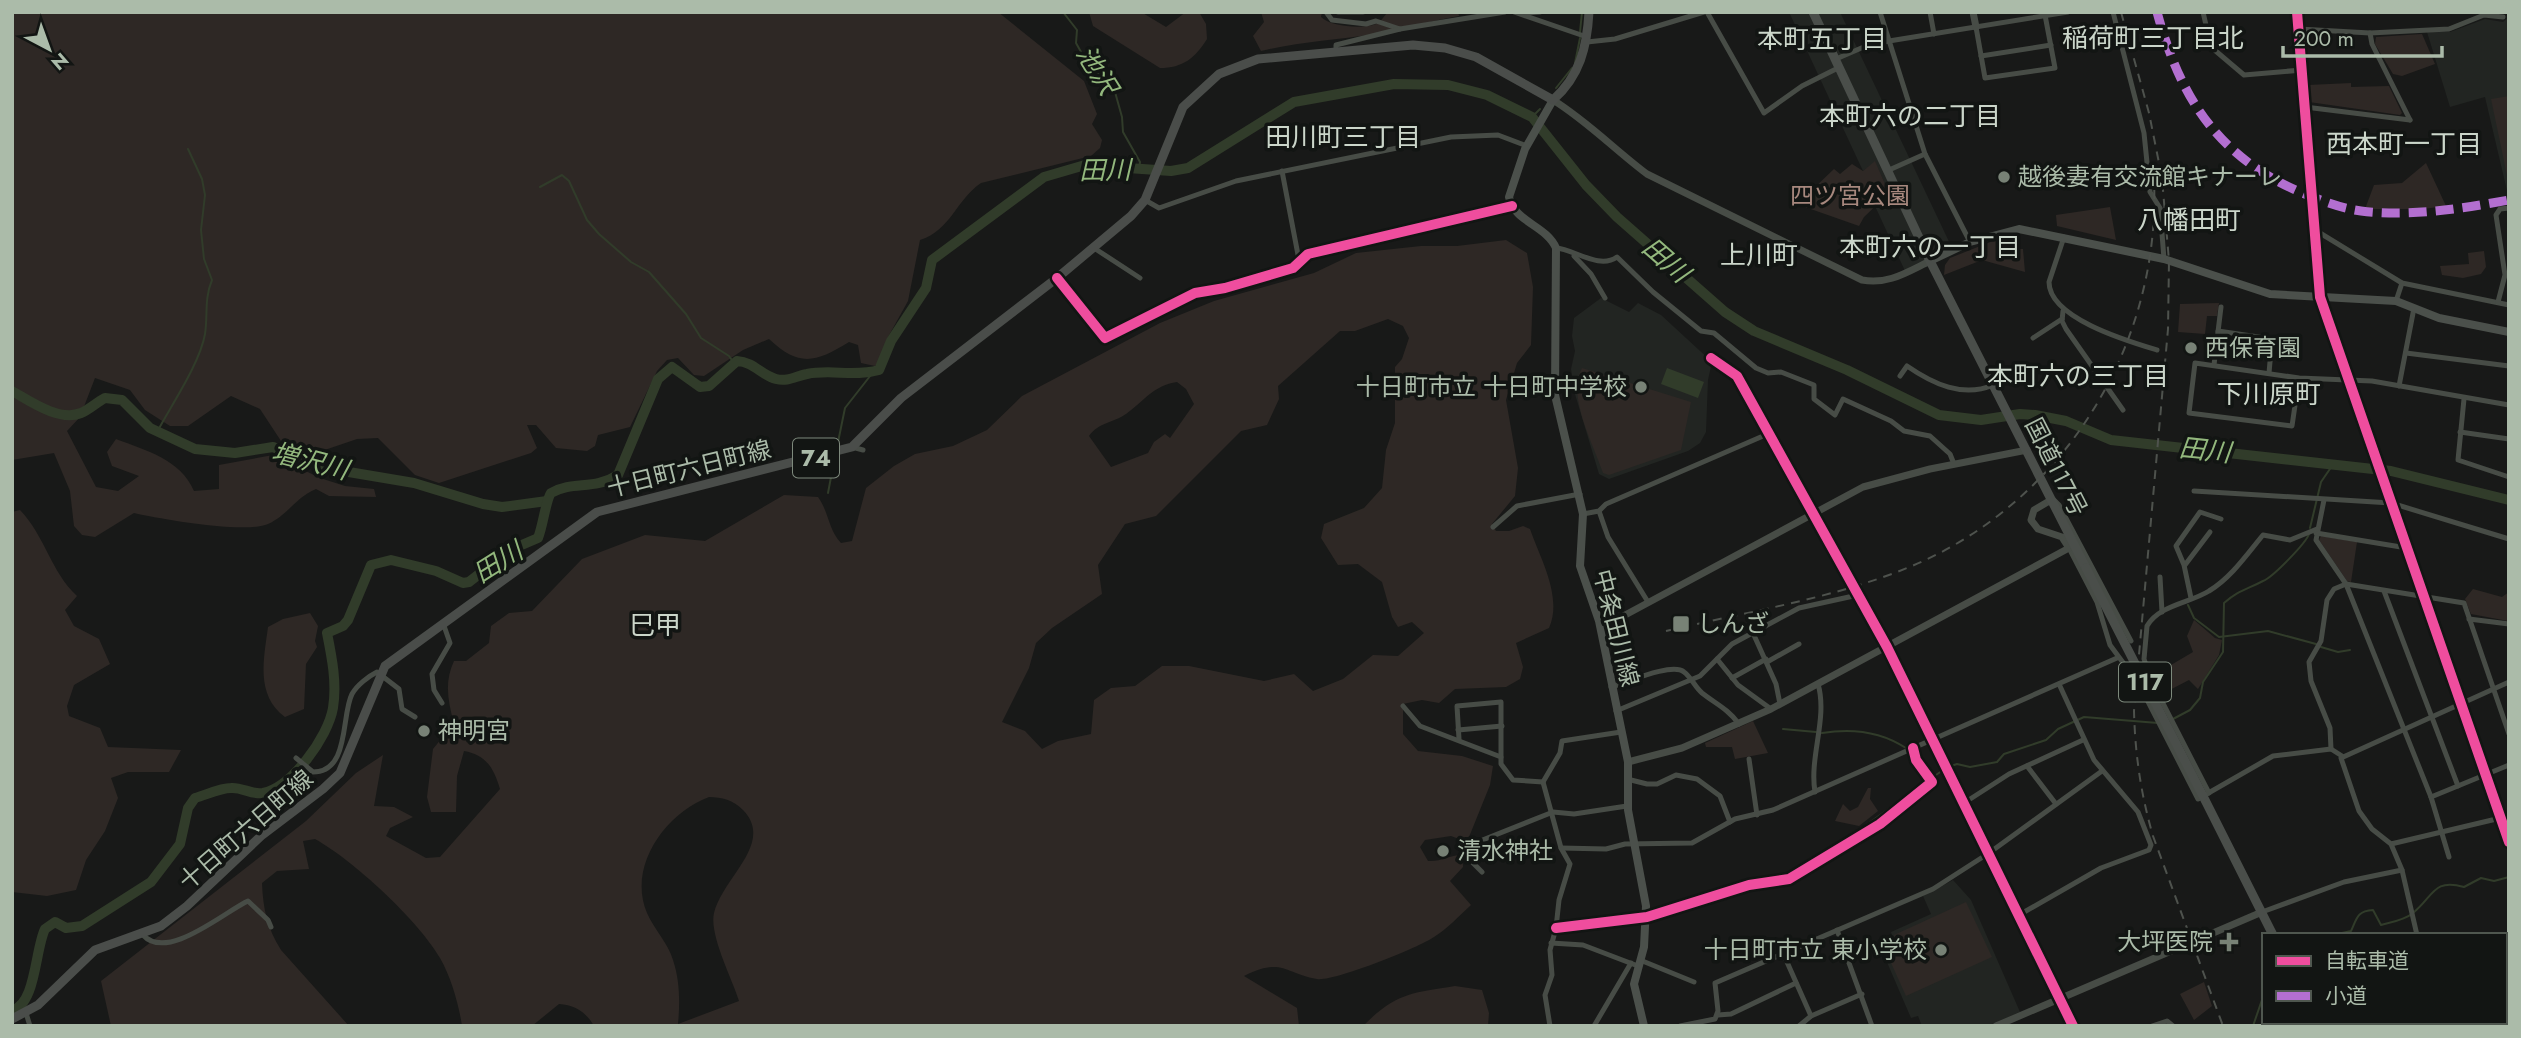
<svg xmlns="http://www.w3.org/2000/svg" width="2521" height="1038" viewBox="0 0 2521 1038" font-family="Jost,'Noto Sans JP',sans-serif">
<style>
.built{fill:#222522}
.green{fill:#2e2825;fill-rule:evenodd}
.water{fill:#313c2a}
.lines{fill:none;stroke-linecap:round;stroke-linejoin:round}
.stream{stroke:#313c2a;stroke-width:2}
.river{stroke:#313c2a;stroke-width:10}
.minor{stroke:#474c46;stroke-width:5}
.tertiary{stroke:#474c46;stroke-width:7}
.secondary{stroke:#4b504b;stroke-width:8}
.primary{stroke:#4a4d4a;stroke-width:9}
.trunk{stroke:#4a4e4a;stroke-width:9}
.rail{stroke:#4e524d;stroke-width:2;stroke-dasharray:9 7;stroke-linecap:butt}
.trunk-bridge{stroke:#4a4e4a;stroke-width:9}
.quiet{stroke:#b36fd0;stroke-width:9;stroke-dasharray:18 9;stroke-linecap:butt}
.cycleway-casing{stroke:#121513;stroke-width:15}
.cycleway{stroke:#ef4d9e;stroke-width:10}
.poi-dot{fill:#788276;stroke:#121513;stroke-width:2.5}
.labels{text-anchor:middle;stroke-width:7;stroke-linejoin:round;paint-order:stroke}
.shield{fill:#121513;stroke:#7d897c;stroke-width:2}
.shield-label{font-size:23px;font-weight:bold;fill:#abbba9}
.poi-label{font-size:24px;fill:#abbba9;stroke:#121513;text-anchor:start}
.park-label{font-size:24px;fill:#a7887e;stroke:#121513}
.street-label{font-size:24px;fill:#abbba9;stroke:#121513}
.neighbourhood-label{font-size:26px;fill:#cbd6ca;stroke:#121513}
.water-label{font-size:26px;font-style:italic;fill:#93b87d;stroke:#121513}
</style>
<rect width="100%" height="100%" fill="#181918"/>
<g class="built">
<path d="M1789,12H1840L1953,250L1906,273L1875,206L1889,193L1875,162L1863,171Z"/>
<path d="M2509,17V195H2508L2485,97L2450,107L2427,32H2450L2485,19L2503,22Z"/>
<path d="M1601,298L1629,312L1638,303L1661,315L1712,362L1708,380L1706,432L1700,443L1688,451L1609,479L1599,474L1575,394L1571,369L1575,351L1572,336L1574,318Z"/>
<path d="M1953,880L1971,900L2020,1012L1988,1026H1922L1918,1016L1911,1018L1883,953L1895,946L1891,932L1931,914L1923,896Z"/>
</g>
<g class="green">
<path d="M12,12H998L1084,81L1097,114L1092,124L1102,140L1100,148L1091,156L981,183C956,200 951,230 920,240L908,301L888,337L881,361L875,366L861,363L858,345L849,342C815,363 799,367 769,339L743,350L704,376L694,375L678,358L667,360L657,371L630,427L598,435L595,446L587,451L556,448L536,425H527L537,448L531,453L439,483L415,475L378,438L357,439L313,454L281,441L260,409L231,396L188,426H170L145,410L130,390L95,378L80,417L67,431L96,487L118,491L139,476L112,466L107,452L116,439C147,451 180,459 194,491L219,489V465L273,455L320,478L345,486L374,489L376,497L329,496L316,489C296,497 288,515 268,524C246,534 160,519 134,513L95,537L82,535L74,526L70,491L54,453L12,460Z"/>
<path d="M1089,12H1141L1166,27L1186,12H1199L1206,24L1207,39C1195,58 1183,68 1160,68L1093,26Z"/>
<path d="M1261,12H1322L1321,17C1331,27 1363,29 1376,24C1381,22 1384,16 1388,12H1458L1459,16C1430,21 1403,29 1374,34C1336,40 1298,42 1261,51L1253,36L1264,22Z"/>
<path d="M2422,34L2435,64L2402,76L2393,74L2375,44L2376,37Z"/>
<path d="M2351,83V87L2389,86L2402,113L2400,115L2309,102L2308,85Z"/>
<path d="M2509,96V185L2491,99Z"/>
<path d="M1875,161L1889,193L1864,217L1859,226L1805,207L1812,190L1834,169L1840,174L1852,164L1863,171Z"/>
<path d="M2426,163L2446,206L2423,209H2365L2374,185L2402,183Z"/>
<path d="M2110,207L2116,240L2057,226L2056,215Z"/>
<path d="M2008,235L2009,249H2023L2025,272L1982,260L1944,275L1945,265L1950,258Z"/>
<path d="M1506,240L1527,253L1533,287L1531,345L1517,363L1506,400L1518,468L1515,496L1492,524L1496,531H1509L1523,526L1530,529C1540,558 1563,597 1549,628L1516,643L1523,667L1520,679L1506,687L1455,689L1439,703L1422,700L1403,704V734L1418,751L1462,756L1493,766L1490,785L1467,842L1451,836L1425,840L1420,847L1428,861C1441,862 1449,855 1462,855L1463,867L1450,881L1471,905C1459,916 1447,929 1434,937C1418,948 1333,982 1317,979C1284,973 1282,957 1244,976L1297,1008L1299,1026H594C586,1012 575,1005 559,1004L532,1026H462C459,1005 451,977 440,958C419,921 353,860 315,839L303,841L309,869L277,871L262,883C263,908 267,928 281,950L349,1026H111L101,981L306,821L356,773L383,755L374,806L394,807L413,817L390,828L386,836L426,858L440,857L500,789C494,768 486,755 464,751L457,776L456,812H431L427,797L433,749L454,723C448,702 444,682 454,661H466L489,643L491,626L509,613L532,611L582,559L645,535L705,541L784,495L818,497C829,512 828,529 841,543L852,541L866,488L894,466L915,454L953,446L987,430L1022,396L1160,323L1214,301L1314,273L1356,253L1421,246H1457ZM1388,319L1403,326L1409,338L1402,359L1395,367V423L1386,450L1382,488L1364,508L1324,524L1321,538L1338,565L1358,564L1382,582L1392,617L1398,627L1412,622L1424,633L1398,656L1373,655L1343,679L1313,691L1294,674L1264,681L1189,666H1162L1135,686L1111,688L1094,700L1091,734L1058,741L1042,749L1025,731L1002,722L1029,668L1036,643L1052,628L1102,594L1098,565L1125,524L1156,516L1241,431L1267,425L1279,399L1278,386L1340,331H1355ZM1177,382L1186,389L1194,404L1170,438L1165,434L1154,442L1148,453L1111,467L1089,436C1099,422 1113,423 1126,414C1144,401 1154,385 1177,382ZM709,797C722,797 733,800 743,810C775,843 723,877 714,913C709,935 732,978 739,1001L678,1024C680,1003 680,981 673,960C668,943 654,929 647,913C627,866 666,813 709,797Z"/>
<path d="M2484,251L2486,267L2481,274L2463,278L2442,275L2440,266L2469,264L2468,253Z"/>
<path d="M2219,303L2217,316H2207L2205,334L2178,332L2180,304Z"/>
<path d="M1582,368L1691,402L1681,450L1609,475L1603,473C1594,446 1566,394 1582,368Z"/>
<path d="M20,510C45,536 51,572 77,596L65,610L74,626L99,639L110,664L74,685L67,706L69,716L100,728L108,747L181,750L169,772H128L111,778L118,798L105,831L86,860L76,890L47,896L12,892V512Z"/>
<path d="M2321,536L2357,542L2351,582L2347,581L2319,540Z"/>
<path d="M2473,589L2502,597L2509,592L2508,621L2471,614L2465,599Z"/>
<path d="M310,613L318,626L315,641L317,647L306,664L304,709L285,717C255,695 264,658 268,627L283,619Z"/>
<path d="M2194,620L2215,638L2222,640L2219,655L2198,689L2189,680L2162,694L2154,675L2193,652L2187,636Z"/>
<path d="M1753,721L1768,753L1735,759L1732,747H1706L1705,743Z"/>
<path d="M1868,788H1871L1870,799L1878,811L1859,826L1835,821L1843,804L1850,811L1858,807Z"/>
<path d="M1966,902L1992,957L1906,996L1887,954L1899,948L1894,935Z"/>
<path d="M2204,982L2212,1006L2194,1020L2180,994Z"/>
<path d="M1455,986L1482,990L1489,1013L1488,1026H1363C1396,993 1411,993 1455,986Z"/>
</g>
<path class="water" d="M1667,368L1704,382L1698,398L1661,384Z"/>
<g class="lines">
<g class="stream">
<path d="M1063,12L1077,30L1076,43L1085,59L1115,92L1122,117L1123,132L1140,162L1139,169"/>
<path d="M1580,32L1582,12"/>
<path d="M1575,63L1580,38"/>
<path d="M1556,88L1572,68"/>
<path d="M1532,117L1540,109"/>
<path d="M540,187L562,175L569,181L587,220L599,234L631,262L649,272L686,314L701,338L729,356L734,363"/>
<path d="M157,432C172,404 200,363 205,334C208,315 204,299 212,280L204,259L201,230L205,195L202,179L188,149"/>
<path d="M837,447L845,408L874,371"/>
<path d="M828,493L835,456"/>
<path d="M2310,528L2321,482L2334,463"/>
<path d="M2188,605L2194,618L2219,637L2268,631L2316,644"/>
<path d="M2321,647L2338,652L2350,650"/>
<path d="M2173,719L2190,710L2200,698L2203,682L2223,652L2224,603C2239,590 2246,590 2263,581C2273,577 2306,543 2309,534"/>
<path d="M1783,729L1816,732"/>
<path d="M1822,733C1852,728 1880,731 1906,748"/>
<path d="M1910,753L1916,766L1924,773"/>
<path d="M1948,767L1957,764L1970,767L1997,762L2004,754L2046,740L2058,729L2084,717L2158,723"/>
<path d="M1823,856L1943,770"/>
<path d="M1695,899L1748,882L1794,873"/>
<path d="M1626,914L1642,913"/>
<path d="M2333,935L2351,931C2357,918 2357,911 2373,910L2381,925C2392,922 2405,920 2413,913C2434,896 2433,878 2464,887L2481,878L2494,881L2509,877"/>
<path d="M2253,1026L2264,994"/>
</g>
<g class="river">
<path d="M12,391C30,401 59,422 81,413C89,410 97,402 105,398L122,400L150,428L195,449L235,453L273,447L325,468L414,483L483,504L502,507L547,501"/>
<path d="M12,1010C36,1005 35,949 45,929L55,922L66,928L82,926L151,882L180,844L188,808L195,798C206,795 220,788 231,788C242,787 252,795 263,793C292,787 328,737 333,708C337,683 332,658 327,633L343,626L348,620L371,565L391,560L436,571L463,583L469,582L510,550L538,538C543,526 546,499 551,493C574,480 593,491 618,475L658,379L672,367L700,387L709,386L737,361C754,362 761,375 776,379C788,382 796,376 807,374C830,369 855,377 879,370L891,341L926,288L932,260L1044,177L1085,165L1171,171L1188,168L1294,102L1394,84L1448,85L1487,95L1532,117L1586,185L1617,217L1725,312L1754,331L1847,370L1939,415L1981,420L2020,414L2035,415L2066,421L2111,440L2391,471L2509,500"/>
</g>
<g class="minor">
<path d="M1326,12L1332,20L1366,24L1376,21L1400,29"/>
<path d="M1338,12H1363"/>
<path d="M1514,12L1587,37"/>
<path d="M1707,12L1764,113L1802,86L1840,67"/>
<path d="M1880,12L1925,154L1970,242"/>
<path d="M1930,12L1934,34"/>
<path d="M2113,12L2144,133L2150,192L2160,208L2164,259"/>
<path d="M2203,12L2211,47L2244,75L2302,70"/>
<path d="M1526,13L1540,12"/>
<path d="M1976,27L1985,78L2055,68L2045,15"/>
<path d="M2299,29L2370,33L2449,29L2484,15L2503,17"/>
<path d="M2370,33L2372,44L2410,120"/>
<path d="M1587,42L1615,39L1704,12"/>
<path d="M1336,52V45L1400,29L1505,12"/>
<path d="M1981,56L2051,45"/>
<path d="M1836,59L1866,46L1889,41L2068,12"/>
<path d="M2305,107L2410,120"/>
<path d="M1889,170L1925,154"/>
<path d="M1282,171L1299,260"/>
<path d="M1145,200L1159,208L1236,181L1451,137L1498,135L1527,146"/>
<path d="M2315,230L2402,283L2509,305"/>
<path d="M2064,237L2049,282C2049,318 2127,341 2157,350"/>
<path d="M1094,248L1140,278"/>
<path d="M1556,248C1574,249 1599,270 1617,257L1653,292L1701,331L1714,333L1756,368L1768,373L1781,372L1814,385V399L1835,415L1843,399L1891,421L1904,431L1930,436L1950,454L1954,464"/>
<path d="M1574,256L1591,274L1605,298"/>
<path d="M1057,278L1105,338L1195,293L1225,288L1293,268L1308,254L1512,206"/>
<path d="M2396,301L2402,283"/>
<path d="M2498,302L2505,275L2496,215L2500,209L2509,208"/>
<path d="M2063,311L2062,321L2066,329L2123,410"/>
<path d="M2218,331L2272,339L2269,373"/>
<path d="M2033,338L2062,319"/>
<path d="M2406,353L2509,366"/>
<path d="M1711,358L1737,376L1814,513"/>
<path d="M2214,365L2221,307"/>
<path d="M1900,376L1907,366C1933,384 1963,398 1993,385"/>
<path d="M2299,378L2292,426L2189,413L2195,363L2299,378L2372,381L2509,405"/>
<path d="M2399,386L2414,308"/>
<path d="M2464,399L2458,460L2509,477"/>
<path d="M2460,432L2509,439"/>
<path d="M852,447L863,450"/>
<path d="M2194,491L2391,503L2509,539"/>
<path d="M2054,500L2059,505L2131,641"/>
<path d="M2324,500L2316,540L2346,584L2431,797L2449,857"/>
<path d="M1599,511L1608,537L1648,602"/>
<path d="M1583,514L1599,511L1606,504L1770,433"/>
<path d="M1493,527L1517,506L1580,494"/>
<path d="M2316,533L2407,548"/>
<path d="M2069,548L2097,602L2110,645L2130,672"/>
<path d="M2185,565L2210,532"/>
<path d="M2160,577L2162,612"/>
<path d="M2384,591L2458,786"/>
<path d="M2191,598L2184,565L2176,546L2200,512L2221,519"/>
<path d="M2469,619L2509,624"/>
<path d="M1753,633L1776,684L1780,704"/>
<path d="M1717,659L1738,685L1771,709"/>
<path d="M1767,662L1799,644"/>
<path d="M1732,678L1766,659"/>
<path d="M2139,684L2198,799L2273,756L2331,749L2342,756"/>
<path d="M1611,687C1626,683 1672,662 1684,672C1691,677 1695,687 1702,693C1716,704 1728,709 1739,724"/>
<path d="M442,703L434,690L432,674L450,643L443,623"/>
<path d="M1403,706L1420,726L1501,757V764L1513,780L1543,782"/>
<path d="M1616,711L1700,676L1732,644L1799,608L1858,595"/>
<path d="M1458,730L1502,726"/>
<path d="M1459,739L1457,706L1501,702V757"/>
<path d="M2331,749L2330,728L2311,681L2309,662L2321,641L2327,600L2334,589L2346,584L2464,603L2509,734"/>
<path d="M296,758L313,772C350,772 341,715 352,694C357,685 369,676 377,672L399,689L402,709L415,717"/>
<path d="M1749,759L1757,815"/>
<path d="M2027,766L2056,804"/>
<path d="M1627,779L1647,784H1657L1676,775L1697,779L1720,796L1730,822"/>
<path d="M1543,782L1561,848L1570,864L1559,900L1556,928L1550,950L1552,975L1545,995L1550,1026"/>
<path d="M1543,782L1560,753L1562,741L1621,732"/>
<path d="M1815,792C1809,757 1828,718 1818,684"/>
<path d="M2209,793L2152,682L2144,659L2147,626C2159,605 2190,603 2209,591C2231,578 2248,553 2263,535L2290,540L2317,529"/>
<path d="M2431,797L2509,765"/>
<path d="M1964,803L2009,774L2083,740"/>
<path d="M2391,844L2509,816"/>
<path d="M1561,848L1606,849L1625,844L1692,843L1735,819L1773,810L2117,658"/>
<path d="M1482,872L1466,856V851L1475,843L1553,812L1574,814L1627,806"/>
<path d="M2262,912L2344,882L2402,870"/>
<path d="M2019,915L2101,868L2149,850L2151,845L2138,812L2094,760L2059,684"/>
<path d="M1556,928L1647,917L1749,885L1789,879L1880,824L1932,782L1916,760L1913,748"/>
<path d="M1837,930L1872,1026"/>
<path d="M143,935C167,962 224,912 248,901L268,920L271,927"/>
<path d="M2417,935L2402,870L2391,844L2372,829L2359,811L2341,758L2509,682"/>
<path d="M1551,943L1583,945L1638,966"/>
<path d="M2505,945H2509"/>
<path d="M1783,953L1811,1016"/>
<path d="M1640,960L1694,982"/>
<path d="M2505,966L2509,995"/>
<path d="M26,1013L30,1026"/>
<path d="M1718,1015L1731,1014L1796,983"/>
<path d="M2505,1017H2509"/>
<path d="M1594,1026L1631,963"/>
<path d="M1680,1026L1715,1019L1718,1011L1715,983L1933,889L1989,853L2102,771"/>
<path d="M1799,1026L1811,1016L1862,994"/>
<path d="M2152,1026L2167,1021L2173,1026"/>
<path d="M2477,1026L2483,1022"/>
</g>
<g class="tertiary">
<path d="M1973,12L1976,27"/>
<path d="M2297,12L2320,297L2509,842"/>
<path d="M1553,100C1587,121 1615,150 1647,174L1862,280C1888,285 1907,272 1930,261"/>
<path d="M1814,513L1887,647L2073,1026"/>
<path d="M1601,628L1863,487L1930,469L2027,450"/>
<path d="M1628,762L1682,748L1771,709L2069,548L2062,537L2038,529L2031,520L2034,510L2051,500"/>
<path d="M1996,1026L2262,912"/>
</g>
<g class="secondary">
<path d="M1553,100L1525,149L1509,197C1514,222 1546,225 1556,248L1555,395L1583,514L1580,566L1599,621L1628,762V810L1646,906L1644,947L1634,984L1644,1026"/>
<path d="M1930,261L1970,242L2019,229L2164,259L2270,294L2396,301L2439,318L2509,332"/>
</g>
<path class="primary" d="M12,1019L38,1005L95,950L161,926L187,906L261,836L323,789L340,773L385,666L597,512L852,447L901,398L1057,278L1131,216L1145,200L1183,107L1219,74L1258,59L1413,45L1445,48L1476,57L1553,100C1580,76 1587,47 1589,12"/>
<g class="trunk">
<path d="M1813,12L1930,261L2086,568"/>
<path d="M2203,796L2273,935"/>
<path d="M2318,1022L2320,1026"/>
</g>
<g class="rail">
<path d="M2121,12L2149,113L2162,178L2169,261L2168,329L2134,711C2135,754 2141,795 2153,836L2223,1026"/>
<path d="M1666,631C1746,612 1831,599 1907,568C2061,506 2161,347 2154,181"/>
</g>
<path class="trunk-bridge" d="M2086,568L2203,796"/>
<path class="quiet" d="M2157,12C2180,97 2217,156 2300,192C2320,200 2339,208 2361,211C2410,217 2460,209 2509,200"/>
<defs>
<g id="cycleway">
<path d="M2297,12L2320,297L2509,842"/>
<path d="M1057,278L1105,338L1195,293L1225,288L1293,268L1308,254L1512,206"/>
<path d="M1711,358L1737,376L1887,647L2073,1026"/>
<path d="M1556,928L1647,917L1749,885L1789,879L1880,824L1932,782L1916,760L1913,748"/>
</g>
</defs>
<use href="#cycleway" class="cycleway-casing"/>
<use href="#cycleway" class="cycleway"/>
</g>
<g class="poi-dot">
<circle cx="2004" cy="177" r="7"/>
<circle cx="2191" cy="348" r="7"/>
<circle cx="1641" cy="387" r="7"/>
<rect x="1672" y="615" width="18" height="18" rx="3.5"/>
<circle cx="424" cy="731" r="7"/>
<circle cx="1443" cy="851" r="7"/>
<path d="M2225.5 931.5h7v7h7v7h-7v7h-7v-7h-7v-7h7z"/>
<circle cx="1941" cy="950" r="7"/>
</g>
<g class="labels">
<g class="shield">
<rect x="793" y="438.5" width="46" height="39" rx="5"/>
<rect x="2119" y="662.5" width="52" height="39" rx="5"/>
</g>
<g class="shield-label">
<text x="816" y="466">74</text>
<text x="2145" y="690">117</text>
</g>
<g class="poi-label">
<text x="2018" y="185">越後妻有交流館キナーレ</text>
<text x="2205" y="356">西保育園</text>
<text x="1627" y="395" text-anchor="end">十日町市立 十日町中学校</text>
<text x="1697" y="632">しんざ</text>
<text x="438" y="739">神明宮</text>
<text x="1457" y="859">清水神社</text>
<text x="2213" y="950" text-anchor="end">大坪医院</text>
<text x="1927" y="958" text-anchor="end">十日町市立 東小学校</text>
</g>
<g class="park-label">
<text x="1850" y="204">四ツ宮公園</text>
</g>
<g class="street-label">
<text transform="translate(2056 467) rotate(63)" y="8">国道117号</text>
<text transform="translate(689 469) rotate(-14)" y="8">十日町六日町線</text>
<text transform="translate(1616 628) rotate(76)" y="8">中条田川線</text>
<text transform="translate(246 830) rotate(-41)" y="8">十日町六日町線</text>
</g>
<g class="neighbourhood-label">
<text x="2153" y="47">稲荷町三丁目北</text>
<text x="1822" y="48">本町五丁目</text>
<text x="1910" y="125">本町六の二丁目</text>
<text x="1343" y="146">田川町三丁目</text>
<text x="2404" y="153">西本町一丁目</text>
<text x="2189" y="229">八幡田町</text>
<text x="1930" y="256">本町六の一丁目</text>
<text x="1759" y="264">上川町</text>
<text x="2078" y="385">本町六の三丁目</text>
<text x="2269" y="403">下川原町</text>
<text x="655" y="634">巳甲</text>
</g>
<g class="water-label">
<text transform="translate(1097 70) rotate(58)" y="9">池沢</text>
<text transform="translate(1105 170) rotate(-1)" y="9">田川</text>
<text transform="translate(1666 260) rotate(41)" y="9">田川</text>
<text transform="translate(2205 450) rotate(6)" y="9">田川</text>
<text transform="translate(310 461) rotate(14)" y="9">増沢川</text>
<text transform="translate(498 562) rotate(-32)" y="9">田川</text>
</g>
</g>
<rect width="2521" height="1038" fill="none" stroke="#abbba9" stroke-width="28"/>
<rect x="2262" y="933" width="245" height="91" fill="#121513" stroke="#4f574f" stroke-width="2"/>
<rect x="2276" y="956" width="35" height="10" fill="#ef4d9e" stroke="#4f574f" stroke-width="2"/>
<text x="2325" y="968" font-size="21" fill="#abbba9">自転車道</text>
<rect x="2276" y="991" width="35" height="10" fill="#b36fd0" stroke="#4f574f" stroke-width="2"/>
<text x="2325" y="1003" font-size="21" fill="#abbba9">小道</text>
<g transform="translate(49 49) rotate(139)" stroke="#121513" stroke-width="5" paint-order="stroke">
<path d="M0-5L12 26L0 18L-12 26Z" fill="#abbba9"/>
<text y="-10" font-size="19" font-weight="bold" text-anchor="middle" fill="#abbba9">N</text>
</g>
<path d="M2283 46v10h159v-10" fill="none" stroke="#abbba9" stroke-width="3.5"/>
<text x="2294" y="46" font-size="21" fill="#abbba9" stroke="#121513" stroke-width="5" paint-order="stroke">200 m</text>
</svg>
